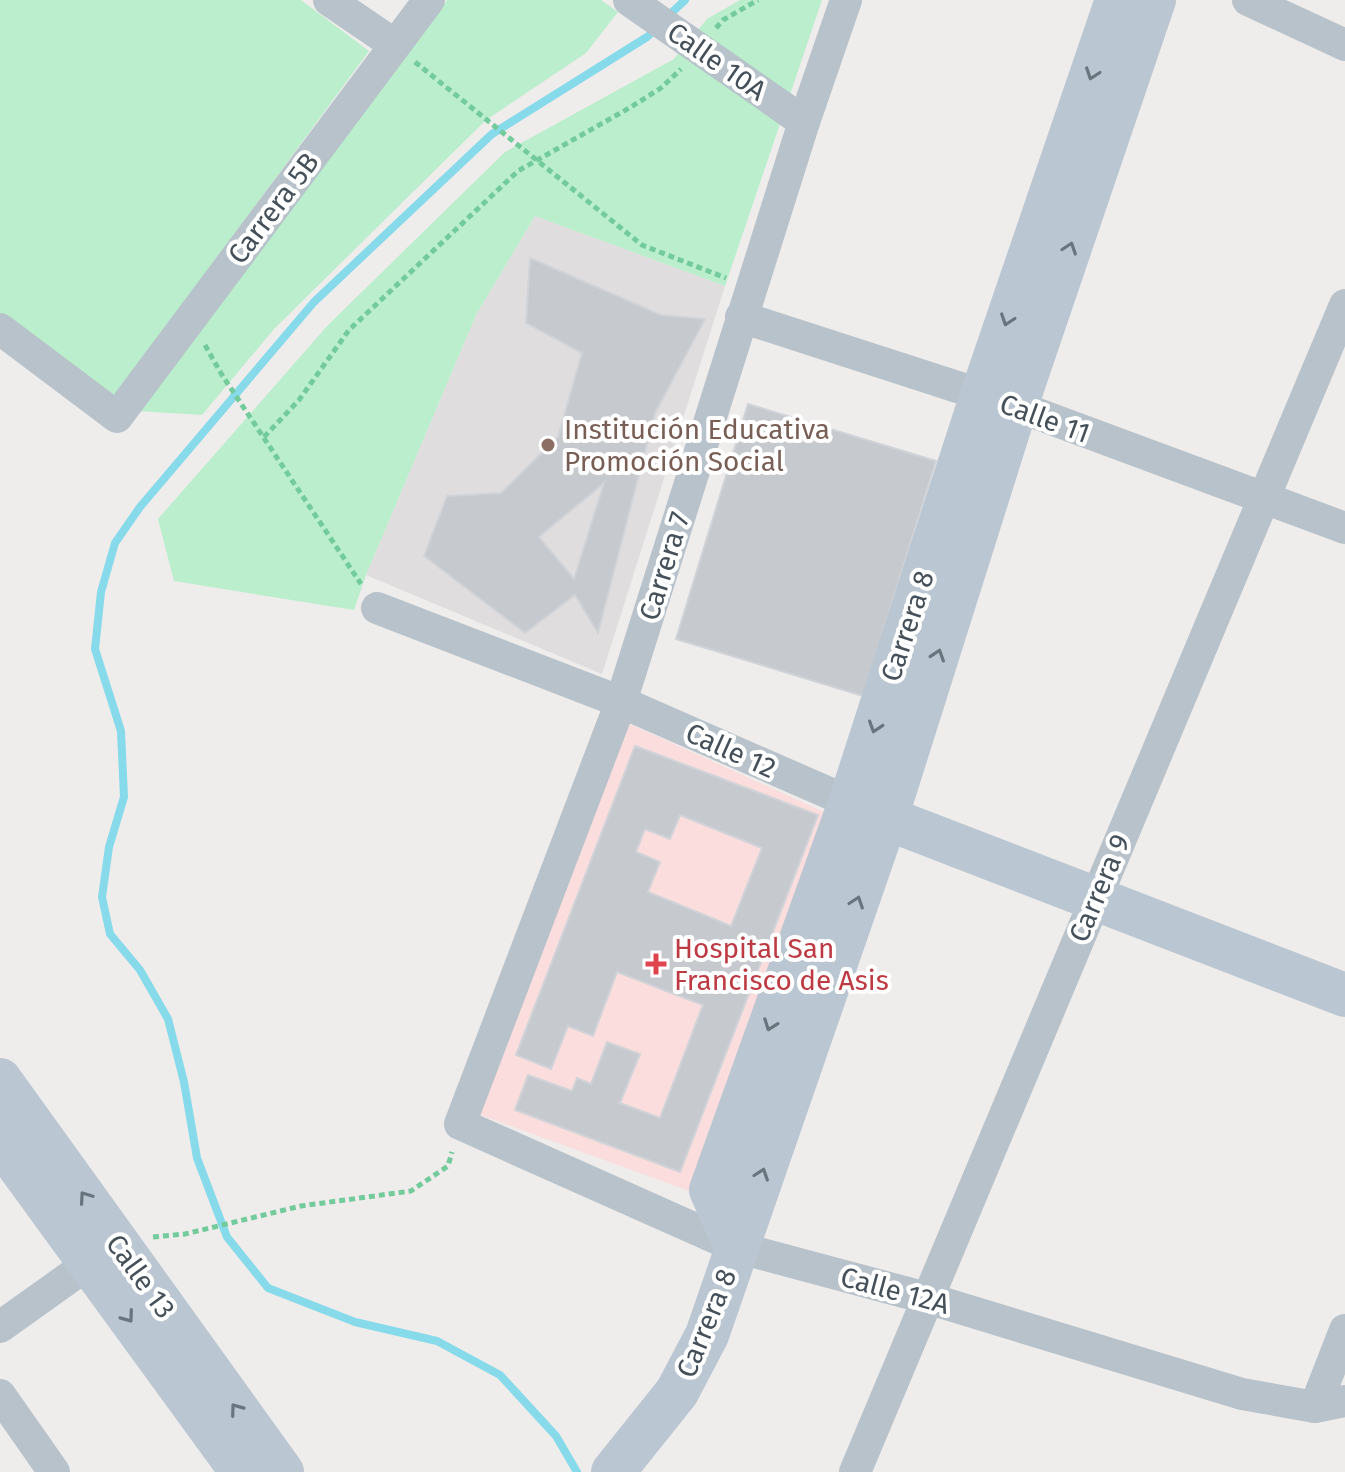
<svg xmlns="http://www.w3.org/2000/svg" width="1345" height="1472" viewBox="0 0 1345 1472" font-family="'Fira Sans',sans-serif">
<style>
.education{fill:#e0ddde}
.medical{fill:#fadddc}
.green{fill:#baeecc}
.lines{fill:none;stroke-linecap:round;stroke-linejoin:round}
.stream{stroke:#87daea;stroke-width:8}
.building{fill:#c6cacf;stroke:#d0d3d8;stroke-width:2;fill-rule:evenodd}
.path{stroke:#73cb9c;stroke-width:5;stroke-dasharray:6 4;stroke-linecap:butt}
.street{stroke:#b8c2ca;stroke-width:32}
.secondary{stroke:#bac6d1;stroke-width:44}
.oneway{stroke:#68747e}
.education-dot{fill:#8d6e63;stroke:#fff;stroke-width:3}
.health-dot{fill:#e0444e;stroke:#fff;stroke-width:3}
.labels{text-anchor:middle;stroke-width:8;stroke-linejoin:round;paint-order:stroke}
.street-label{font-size:28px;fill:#45515a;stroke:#fff}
.education-label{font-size:28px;fill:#785e54;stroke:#fff;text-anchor:start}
.health-label{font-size:28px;fill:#be3a42;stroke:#fff;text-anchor:start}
</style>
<rect width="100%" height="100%" fill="#efecec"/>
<path class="education" d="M535,216L725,286L602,674L366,575L476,315Z"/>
<path class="medical" d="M630,724L833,816L692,1192L475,1113Z"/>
<g class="green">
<path d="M0,0H301L369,51L112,400L0,315Z"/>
<path d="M447,0H601L618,12L586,53L486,120L274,329L202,415L136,411Z"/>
<path d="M740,0H822L725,286L535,216L476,315L366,575L354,610L174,581L158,519L328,325L505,152L674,59L707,19Z"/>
</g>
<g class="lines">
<g class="stream">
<path d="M665,19L685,0"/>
<path d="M577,1472L556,1436L500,1375L437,1341L355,1322L268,1288L227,1237L197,1158L184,1082L168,1019L140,970L110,934L102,897L109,847L124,797L121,731L95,649L101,592L115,543L140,507L314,302L492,134L647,37L656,29"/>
</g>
</g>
<g class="building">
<path d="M530,258L661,315L705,319L655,413L598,633L575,595L525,633L424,556L447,496L501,493L558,437L582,353L526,323ZM604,483L574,579L539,537Z"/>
<path d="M748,404L936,461L863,696L676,639Z"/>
<path d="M635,746L818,815L680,1172L515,1110L528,1075L572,1091L577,1078L591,1084L607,1042L640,1054L620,1103L660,1118L703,1005L617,972L593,1036L568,1026L551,1069L516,1055ZM680,815L762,848L731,926L648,892L660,862L636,852L645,829L670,839Z"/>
</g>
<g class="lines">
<g class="path">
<path d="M716,28L723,20L758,0"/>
<path d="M415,62L642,245L726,278"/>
<path d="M205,345L222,375L361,584"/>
<path d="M264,437L299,400L349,330L518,171L631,107L661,88L681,69"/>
<path d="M153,1237L185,1234L301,1206L411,1191L448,1166L452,1152"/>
</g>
<g class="street">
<path d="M329,0L395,45"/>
<path d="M629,0L804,122"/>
<path d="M846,0L804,122L621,702L460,1124L736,1247L930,1299L1242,1394L1315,1407L1345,1401"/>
<path d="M1248,0L1345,45"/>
<path d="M741,317L1016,406L1345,528"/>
<path d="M0,329L117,417L429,0"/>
<path d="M377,608L621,702L870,811"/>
<path d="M0,1327L105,1252"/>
<path d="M0,1395L54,1472"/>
<path d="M1315,1407L1345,1330"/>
<path d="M855,1472L1345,305"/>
</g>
<g class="secondary">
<path d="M886,818L1345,995"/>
<path d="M0,1080L282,1472"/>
<path d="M0,1140L242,1472"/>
<path d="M736,1247L711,1190L850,803L982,395L1117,0"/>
<path d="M613,1472L677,1392L707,1335L886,818L1016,406L1154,0"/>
</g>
</g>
<defs><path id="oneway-chevron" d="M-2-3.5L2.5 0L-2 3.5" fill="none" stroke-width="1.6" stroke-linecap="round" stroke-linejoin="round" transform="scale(2)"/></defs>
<g class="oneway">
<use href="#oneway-chevron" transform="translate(1092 74) rotate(109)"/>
<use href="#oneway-chevron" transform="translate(1070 248) rotate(-71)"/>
<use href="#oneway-chevron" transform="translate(1007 320) rotate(109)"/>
<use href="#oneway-chevron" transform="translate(938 655) rotate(-72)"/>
<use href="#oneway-chevron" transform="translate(875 727) rotate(108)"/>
<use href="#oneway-chevron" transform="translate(857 902) rotate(-71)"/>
<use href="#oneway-chevron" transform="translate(770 1025) rotate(110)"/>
<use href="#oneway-chevron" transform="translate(762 1174) rotate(-71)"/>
<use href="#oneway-chevron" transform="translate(85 1197) rotate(-125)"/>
<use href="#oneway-chevron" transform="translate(128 1317) rotate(54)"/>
<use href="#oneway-chevron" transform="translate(236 1409) rotate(-126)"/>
</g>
<circle class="education-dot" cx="548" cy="445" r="8"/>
<path class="health-dot" d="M652 952h8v8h8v8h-8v8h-8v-8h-8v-8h8z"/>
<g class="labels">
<g class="street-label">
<text transform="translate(717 61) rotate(35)" y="10">Calle 10A</text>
<text transform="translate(273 208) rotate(-53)" y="10">Carrera 5B</text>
<text transform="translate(1045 418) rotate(20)" y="10">Calle 11</text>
<text transform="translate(664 566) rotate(-73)" y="10">Carrera 7</text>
<text transform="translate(907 626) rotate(-72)" y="10">Carrera 8</text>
<text transform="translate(731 750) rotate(24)" y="10">Calle 12</text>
<text transform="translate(1099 888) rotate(-67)" y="10">Carrera 9</text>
<text transform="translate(141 1276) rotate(54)" y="10">Calle 13</text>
<text transform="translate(895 1290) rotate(15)" y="10">Calle 12A</text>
<text transform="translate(706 1323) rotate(-68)" y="10">Carrera 8</text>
</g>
<g class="education-label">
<text x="564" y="439">Institución Educativa<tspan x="564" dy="32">Promoción Social</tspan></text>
</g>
<g class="health-label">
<text x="674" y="958">Hospital San<tspan x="674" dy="32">Francisco de Asis</tspan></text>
</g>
</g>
</svg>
